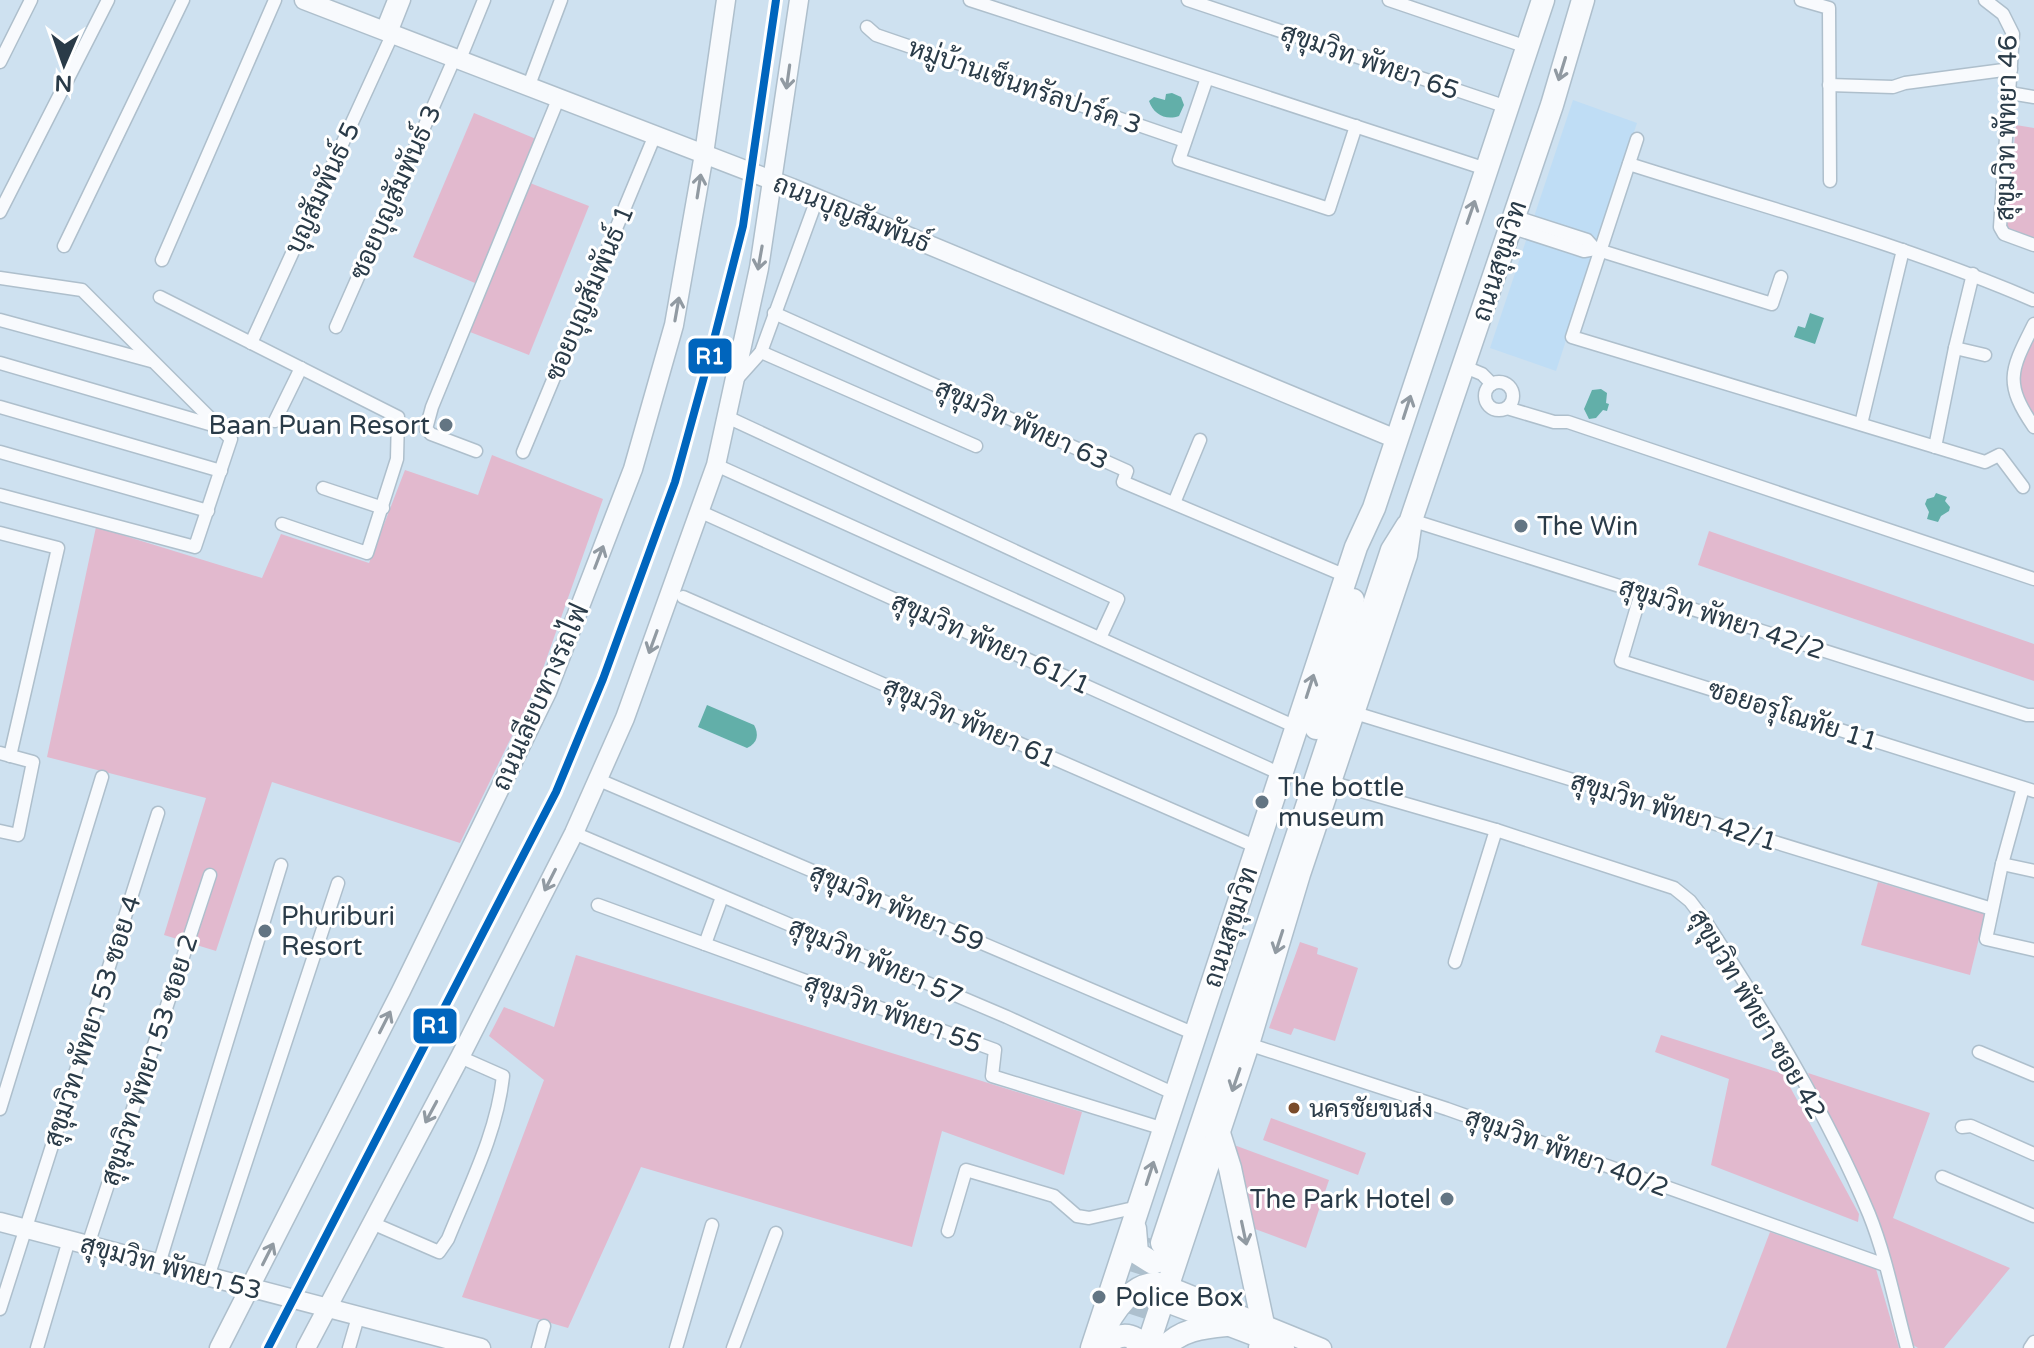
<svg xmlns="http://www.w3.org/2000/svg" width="2034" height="1348" viewBox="0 0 2034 1348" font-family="'Varela Round',Sarabun,sans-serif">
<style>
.built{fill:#bfddf5}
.green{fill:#e2b9ce}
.water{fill:#62afa9}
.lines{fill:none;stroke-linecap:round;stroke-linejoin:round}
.highway-tunnel{stroke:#adc0ce;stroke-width:22;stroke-dasharray:22 11;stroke-linecap:butt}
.street-casing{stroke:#aebfcc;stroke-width:15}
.secondary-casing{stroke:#aebfcc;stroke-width:21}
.highway-casing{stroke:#aebfcc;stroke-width:25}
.street{stroke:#f8fafd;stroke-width:12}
.secondary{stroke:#f8fafd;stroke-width:18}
.highway{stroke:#f8fafd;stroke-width:22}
.rail-1-casing{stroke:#fff;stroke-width:14}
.rail-1{stroke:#0065bd;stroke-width:8}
.oneway{stroke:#919aa2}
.poi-dot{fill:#637583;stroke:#fff;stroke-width:3}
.bus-dot{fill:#7a4b2a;stroke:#fff;stroke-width:3}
.labels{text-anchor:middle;stroke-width:6;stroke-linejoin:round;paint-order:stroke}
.bus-label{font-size:24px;fill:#2a3b48;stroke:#fff;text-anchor:start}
.street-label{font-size:26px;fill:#2a3b48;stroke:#fff}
.poi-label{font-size:26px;fill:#2a3b48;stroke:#fff;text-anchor:start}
.line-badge{stroke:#fff;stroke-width:3}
.badge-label{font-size:22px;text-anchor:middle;font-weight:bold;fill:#fff}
</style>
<rect width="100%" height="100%" fill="#cee1f0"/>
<path class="built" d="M1573,100L1637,123L1556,371L1490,348Z"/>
<g class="green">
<path d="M474,113L536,139L475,283L413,257Z"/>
<path d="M2016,125L2034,128V239L2006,228Z"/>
<path d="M530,183L589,206L529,355L470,332Z"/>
<path d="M2034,337V418C2009,384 2016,371 2034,337Z"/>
<path d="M492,455L603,499L539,680L460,843L272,782L216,951L164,935L206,798L47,757L96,527L262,578L281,534L369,563L405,470L478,495Z"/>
<path d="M1709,531L2034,644V681L1698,565Z"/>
<path d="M1878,882L1985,914L1970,975L1861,945Z"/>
<path d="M1300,942L1318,948L1317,954L1358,968L1335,1041L1294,1028L1291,1035L1269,1028Z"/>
<path d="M576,955L1082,1112L1064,1175L942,1131L912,1247L641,1167L568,1328L462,1297L544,1080L489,1036L504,1007L554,1027Z"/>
<path d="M1661,1035L1783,1074L1859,1214L1858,1222L1711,1165L1729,1079L1655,1052Z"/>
<path d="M1808,1073L1930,1113L1893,1218L2010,1268L1944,1348H1918L1913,1345L1880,1223Z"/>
<path d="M1271,1118L1366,1153L1358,1175L1263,1140Z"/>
<path d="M1234,1145L1329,1180L1306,1248L1255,1229Z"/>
<path d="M1770,1232L1876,1269L1899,1348H1726Z"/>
</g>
<g class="water">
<path d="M1172,93L1181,97L1184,105L1179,116C1166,121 1153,114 1149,101L1154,97L1165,100L1166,94Z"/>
<path d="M1810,313L1824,318L1815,344L1794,337L1798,326L1805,328Z"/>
<path d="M1601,389L1607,393L1606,403L1609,404L1607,411L1603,410L1596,418L1589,419L1584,409L1592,390Z"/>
<path d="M1936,493L1947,497L1945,501L1950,507L1949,511L1941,516L1938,522L1927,519L1929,512L1925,504L1927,499L1934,497Z"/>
<path d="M707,705L754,725C759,734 758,743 747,748L698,727Z"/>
</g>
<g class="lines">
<g class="highway-tunnel">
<path d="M1127,1305L1149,1238"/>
<path d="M1128,1348L1148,1286"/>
</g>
<defs>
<g id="street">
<path d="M970,0L1486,169"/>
<path d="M1188,0L1507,107"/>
<path d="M1389,0L1527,47"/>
<path d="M1801,0L1829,8L1830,181"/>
<path d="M1985,0L2003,14L2013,34L2000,227L2004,234L2034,245"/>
<path d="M867,27L876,35L1185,141"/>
<path d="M382,30L394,0"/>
<path d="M391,33L404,0"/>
<path d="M460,59L484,0"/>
<path d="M0,62L31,0"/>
<path d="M1207,78L1179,160L1329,209L1356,126"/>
<path d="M529,85L561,0"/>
<path d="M1829,85L1893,87L1905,83L2011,69"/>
<path d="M2010,93L2034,97"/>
<path d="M1637,139L1572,337L1985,462L1999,455L2023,487"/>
<path d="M1629,164C1764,207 1903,244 2033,300"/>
<path d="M0,212L108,0"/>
<path d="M1513,216L1587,240L1595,249"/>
<path d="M1510,227L1584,251L1595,249L1772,304L1781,277"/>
<path d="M64,246L183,0"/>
<path d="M162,260L275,0"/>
<path d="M0,278L82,290L231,439L195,547L0,495"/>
<path d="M160,297L398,417L397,459L367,553L282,524"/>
<path d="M774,313L1127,471L1123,482L1346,576"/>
<path d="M0,320L151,361"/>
<path d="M2034,324C2011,370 2003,382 2034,427"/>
<path d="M336,327L455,57"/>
<path d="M251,343L393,33"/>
<path d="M1955,348L1985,355"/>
<path d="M761,352L976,446"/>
<path d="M0,363L216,426"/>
<path d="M1465,367L1482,374L1492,384"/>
<path d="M736,380L761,352L817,199"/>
<circle cx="1499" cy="396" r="14"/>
<path d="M0,407L221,471"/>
<path d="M1507,408L1554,422H1568L2034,579"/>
<path d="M727,417L1118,599L1100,638"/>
<path d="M275,421L301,368"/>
<path d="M1861,424L1903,250"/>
<path d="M1935,447L1955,348L1973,274"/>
<path d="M476,451L431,434L426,429L432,407L559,97"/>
<path d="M0,452L208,511"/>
<path d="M523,452L655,135"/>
<path d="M716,465L1296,727"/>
<path d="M323,488L383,508"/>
<path d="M1174,503L1200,440"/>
<path d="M701,512L1281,774"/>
<path d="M1411,520L2027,715H2034"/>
<path d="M0,533L58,548L10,756"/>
<path d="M1641,593L1621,661L2034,791"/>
<path d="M683,597L1257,847"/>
<path d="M1355,713L1992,909"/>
<path d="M0,753L33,762L18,835L0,831"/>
<path d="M599,780L1195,1034"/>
<path d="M1330,782L1496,830L1674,888L1690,901L1706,922C1766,1015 1826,1111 1869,1214C1886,1256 1895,1304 1907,1348"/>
<path d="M2023,788L2002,864L1986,939L2034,950"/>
<path d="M574,833L1007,1017L1175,1094"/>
<path d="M2002,864L2034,871"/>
<path d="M598,905L995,1050L992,1076L1164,1129"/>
<path d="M705,944L722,897"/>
<path d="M1455,962L1496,830"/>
<path d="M1248,1044L1447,1109L1885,1265"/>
<path d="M1979,1052L2034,1075"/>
<path d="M0,1109L102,777"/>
<path d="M1962,1127L1971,1126L2034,1154"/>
<path d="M1942,1177L2034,1216"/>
<path d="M372,1223L439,1252L448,1239C469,1187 497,1133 503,1076L460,1057"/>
<path d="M948,1231L966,1170L1054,1196L1077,1216L1089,1218L1138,1207"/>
<path d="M88,1245L210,875"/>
<path d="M159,1264L281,865"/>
<path d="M208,1277L338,883"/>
<path d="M0,1309L158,813"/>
<path d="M37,1348L69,1240"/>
<path d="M349,1348L358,1317"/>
<path d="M538,1348L544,1326"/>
<path d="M676,1348L712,1225"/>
<path d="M733,1348L776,1233"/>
<path d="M2030,1348L2034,1342"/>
</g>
<g id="secondary">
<path d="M304,0L792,188L1396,439"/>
<path d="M0,1222L481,1348"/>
<path d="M1169,1286L1322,1348"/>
<path d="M1164,1302L1285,1348"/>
<path d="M219,1348L401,991L547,692L633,469L674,325L704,154L726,0"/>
<path d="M306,1348L460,1057L574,833L625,718L716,465L759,268L799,0"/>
</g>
<g id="highway">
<path d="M1316,728L1353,600"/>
<path d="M1218,1130L1230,1168L1263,1324"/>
<path d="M1135,1229L1137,1253L1153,1263L1167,1258L1179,1239"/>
<path d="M1162,1243L1392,550L1407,526"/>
<path d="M1106,1326C1119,1303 1139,1276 1169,1286"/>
<path d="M1092,1348L1356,547L1374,508L1543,0"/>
<path d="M1104,1348C1112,1337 1124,1332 1136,1339L1138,1348"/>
<path d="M1147,1348L1248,1044L1299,874L1406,555L1411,520L1552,105L1583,0"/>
<path d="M1164,1348C1180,1330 1203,1327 1226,1325"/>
<path d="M1260,1348L1267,1341"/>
</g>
</defs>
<use href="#street" class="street-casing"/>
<use href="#secondary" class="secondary-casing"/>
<use href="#highway" class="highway-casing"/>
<use href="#street" class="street"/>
<use href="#secondary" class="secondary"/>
<use href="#highway" class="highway"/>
<defs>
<path id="rail-1" d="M268,1348L556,792L603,679L675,482L710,355L743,226L776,0"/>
</defs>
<use href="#rail-1" class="rail-1-casing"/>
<use href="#rail-1" class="rail-1"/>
</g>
<defs><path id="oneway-shaft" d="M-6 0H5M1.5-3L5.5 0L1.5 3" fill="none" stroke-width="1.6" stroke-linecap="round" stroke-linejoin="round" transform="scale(2)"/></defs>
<g class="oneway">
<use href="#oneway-shaft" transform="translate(1562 69) rotate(107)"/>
<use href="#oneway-shaft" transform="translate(788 77) rotate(98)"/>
<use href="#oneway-shaft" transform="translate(699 186) rotate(-81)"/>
<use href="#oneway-shaft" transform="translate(1471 212) rotate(-71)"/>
<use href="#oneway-shaft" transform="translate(760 258) rotate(100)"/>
<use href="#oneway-shaft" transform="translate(677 309) rotate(-80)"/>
<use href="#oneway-shaft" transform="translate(1407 407) rotate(-72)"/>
<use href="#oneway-shaft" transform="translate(599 557) rotate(-69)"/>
<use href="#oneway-shaft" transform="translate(653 642) rotate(110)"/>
<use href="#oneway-shaft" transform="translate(1310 686) rotate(-72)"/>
<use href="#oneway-shaft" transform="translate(550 880) rotate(117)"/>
<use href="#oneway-shaft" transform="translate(1279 942) rotate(108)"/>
<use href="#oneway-shaft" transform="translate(385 1022) rotate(-63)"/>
<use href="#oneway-shaft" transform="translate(1236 1080) rotate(109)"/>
<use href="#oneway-shaft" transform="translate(431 1112) rotate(118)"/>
<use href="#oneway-shaft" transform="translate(1150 1173) rotate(-72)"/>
<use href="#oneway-shaft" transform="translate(1244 1233) rotate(78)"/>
<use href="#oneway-shaft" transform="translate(268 1254) rotate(-63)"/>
</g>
<g class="poi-dot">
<circle cx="446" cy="425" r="8"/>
<circle cx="1521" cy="526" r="8"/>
<circle cx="1262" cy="802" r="8"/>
<circle cx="265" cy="931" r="8"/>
<circle cx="1447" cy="1199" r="8"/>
<circle cx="1099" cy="1297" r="8"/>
</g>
<circle class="bus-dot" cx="1294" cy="1108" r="7"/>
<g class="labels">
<g class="bus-label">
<text x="1309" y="1117">นครชัยขนส่ง</text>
</g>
<g class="street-label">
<text transform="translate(1370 61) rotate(19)" y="9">สุขุมวิท พัทยา 65</text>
<text transform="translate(1025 86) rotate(19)" y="9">หมู่บ้านเซ็นทรัลปาร์ค 3</text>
<text transform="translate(2006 128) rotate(-89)" y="9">สุขุมวิท พัทยา 46</text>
<text transform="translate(322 188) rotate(-65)" y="9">บุญสัมพันธ์ 5</text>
<text transform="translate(395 192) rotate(-66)" y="9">ซอยบุญสัมพันธ์ 3</text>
<text transform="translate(852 213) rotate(22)" y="9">ถนนบุญสัมพันธ์</text>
<text transform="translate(1499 261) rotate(-72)" y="9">ถนนสุขุมวิท</text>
<text transform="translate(589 293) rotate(-67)" y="9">ซอยบุญสัมพันธ์ 1</text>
<text transform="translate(1022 424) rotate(24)" y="9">สุขุมวิท พัทยา 63</text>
<text transform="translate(1722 618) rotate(18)" y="9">สุขุมวิท พัทยา 42/2</text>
<text transform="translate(991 643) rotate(24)" y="9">สุขุมวิท พัทยา 61/1</text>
<text transform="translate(540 697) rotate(-66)" y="9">ถนนเลียบทางรถไฟ</text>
<text transform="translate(1793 715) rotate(18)" y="9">ซอยอรุโณทัย 11</text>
<text transform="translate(970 722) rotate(24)" y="9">สุขุมวิท พัทยา 61</text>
<text transform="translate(1674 811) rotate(17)" y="9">สุขุมวิท พัทยา 42/1</text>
<text transform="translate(897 907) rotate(23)" y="9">สุขุมวิท พัทยา 59</text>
<text transform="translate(1230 927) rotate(-72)" y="9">ถนนสุขุมวิท</text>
<text transform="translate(876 961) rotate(23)" y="9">สุขุมวิท พัทยา 57</text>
<text transform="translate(893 1013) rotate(20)" y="9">สุขุมวิท พัทยา 55</text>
<text transform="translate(1758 1014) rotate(59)" y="9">สุขุมวิท พัทยา ซอย 42</text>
<text transform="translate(92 1021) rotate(-72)" y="9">สุขุมวิท พัทยา 53 ซอย 4</text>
<text transform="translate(149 1060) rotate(-72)" y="9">สุขุมวิท พัทยา 53 ซอย 2</text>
<text transform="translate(1567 1152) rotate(20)" y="9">สุขุมวิท พัทยา 40/2</text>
<text transform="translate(171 1267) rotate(15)" y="9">สุขุมวิท พัทยา 53</text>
</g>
<g class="poi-label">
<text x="430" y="434" text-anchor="end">Baan Puan Resort</text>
<text x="1537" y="535">The Win</text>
<text x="1278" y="796">The bottle<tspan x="1278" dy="30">museum</tspan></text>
<text x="281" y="925">Phuriburi<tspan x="281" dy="30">Resort</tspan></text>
<text x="1431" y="1208" text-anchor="end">The Park Hotel</text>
<text x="1115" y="1306">Police Box</text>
</g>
</g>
<g class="line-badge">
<rect x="687" y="337" width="46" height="38" rx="8" fill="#0065bd"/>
<rect x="412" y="1007" width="46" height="38" rx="8" fill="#0065bd"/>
</g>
<g class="badge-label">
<text x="710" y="364">R1</text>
<text x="435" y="1033">R1</text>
</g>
<g transform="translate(64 64) rotate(182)" stroke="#ffffff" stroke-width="6" paint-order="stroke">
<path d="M0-6L14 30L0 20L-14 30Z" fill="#2a3b48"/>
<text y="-12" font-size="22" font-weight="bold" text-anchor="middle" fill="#2a3b48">N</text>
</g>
</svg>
